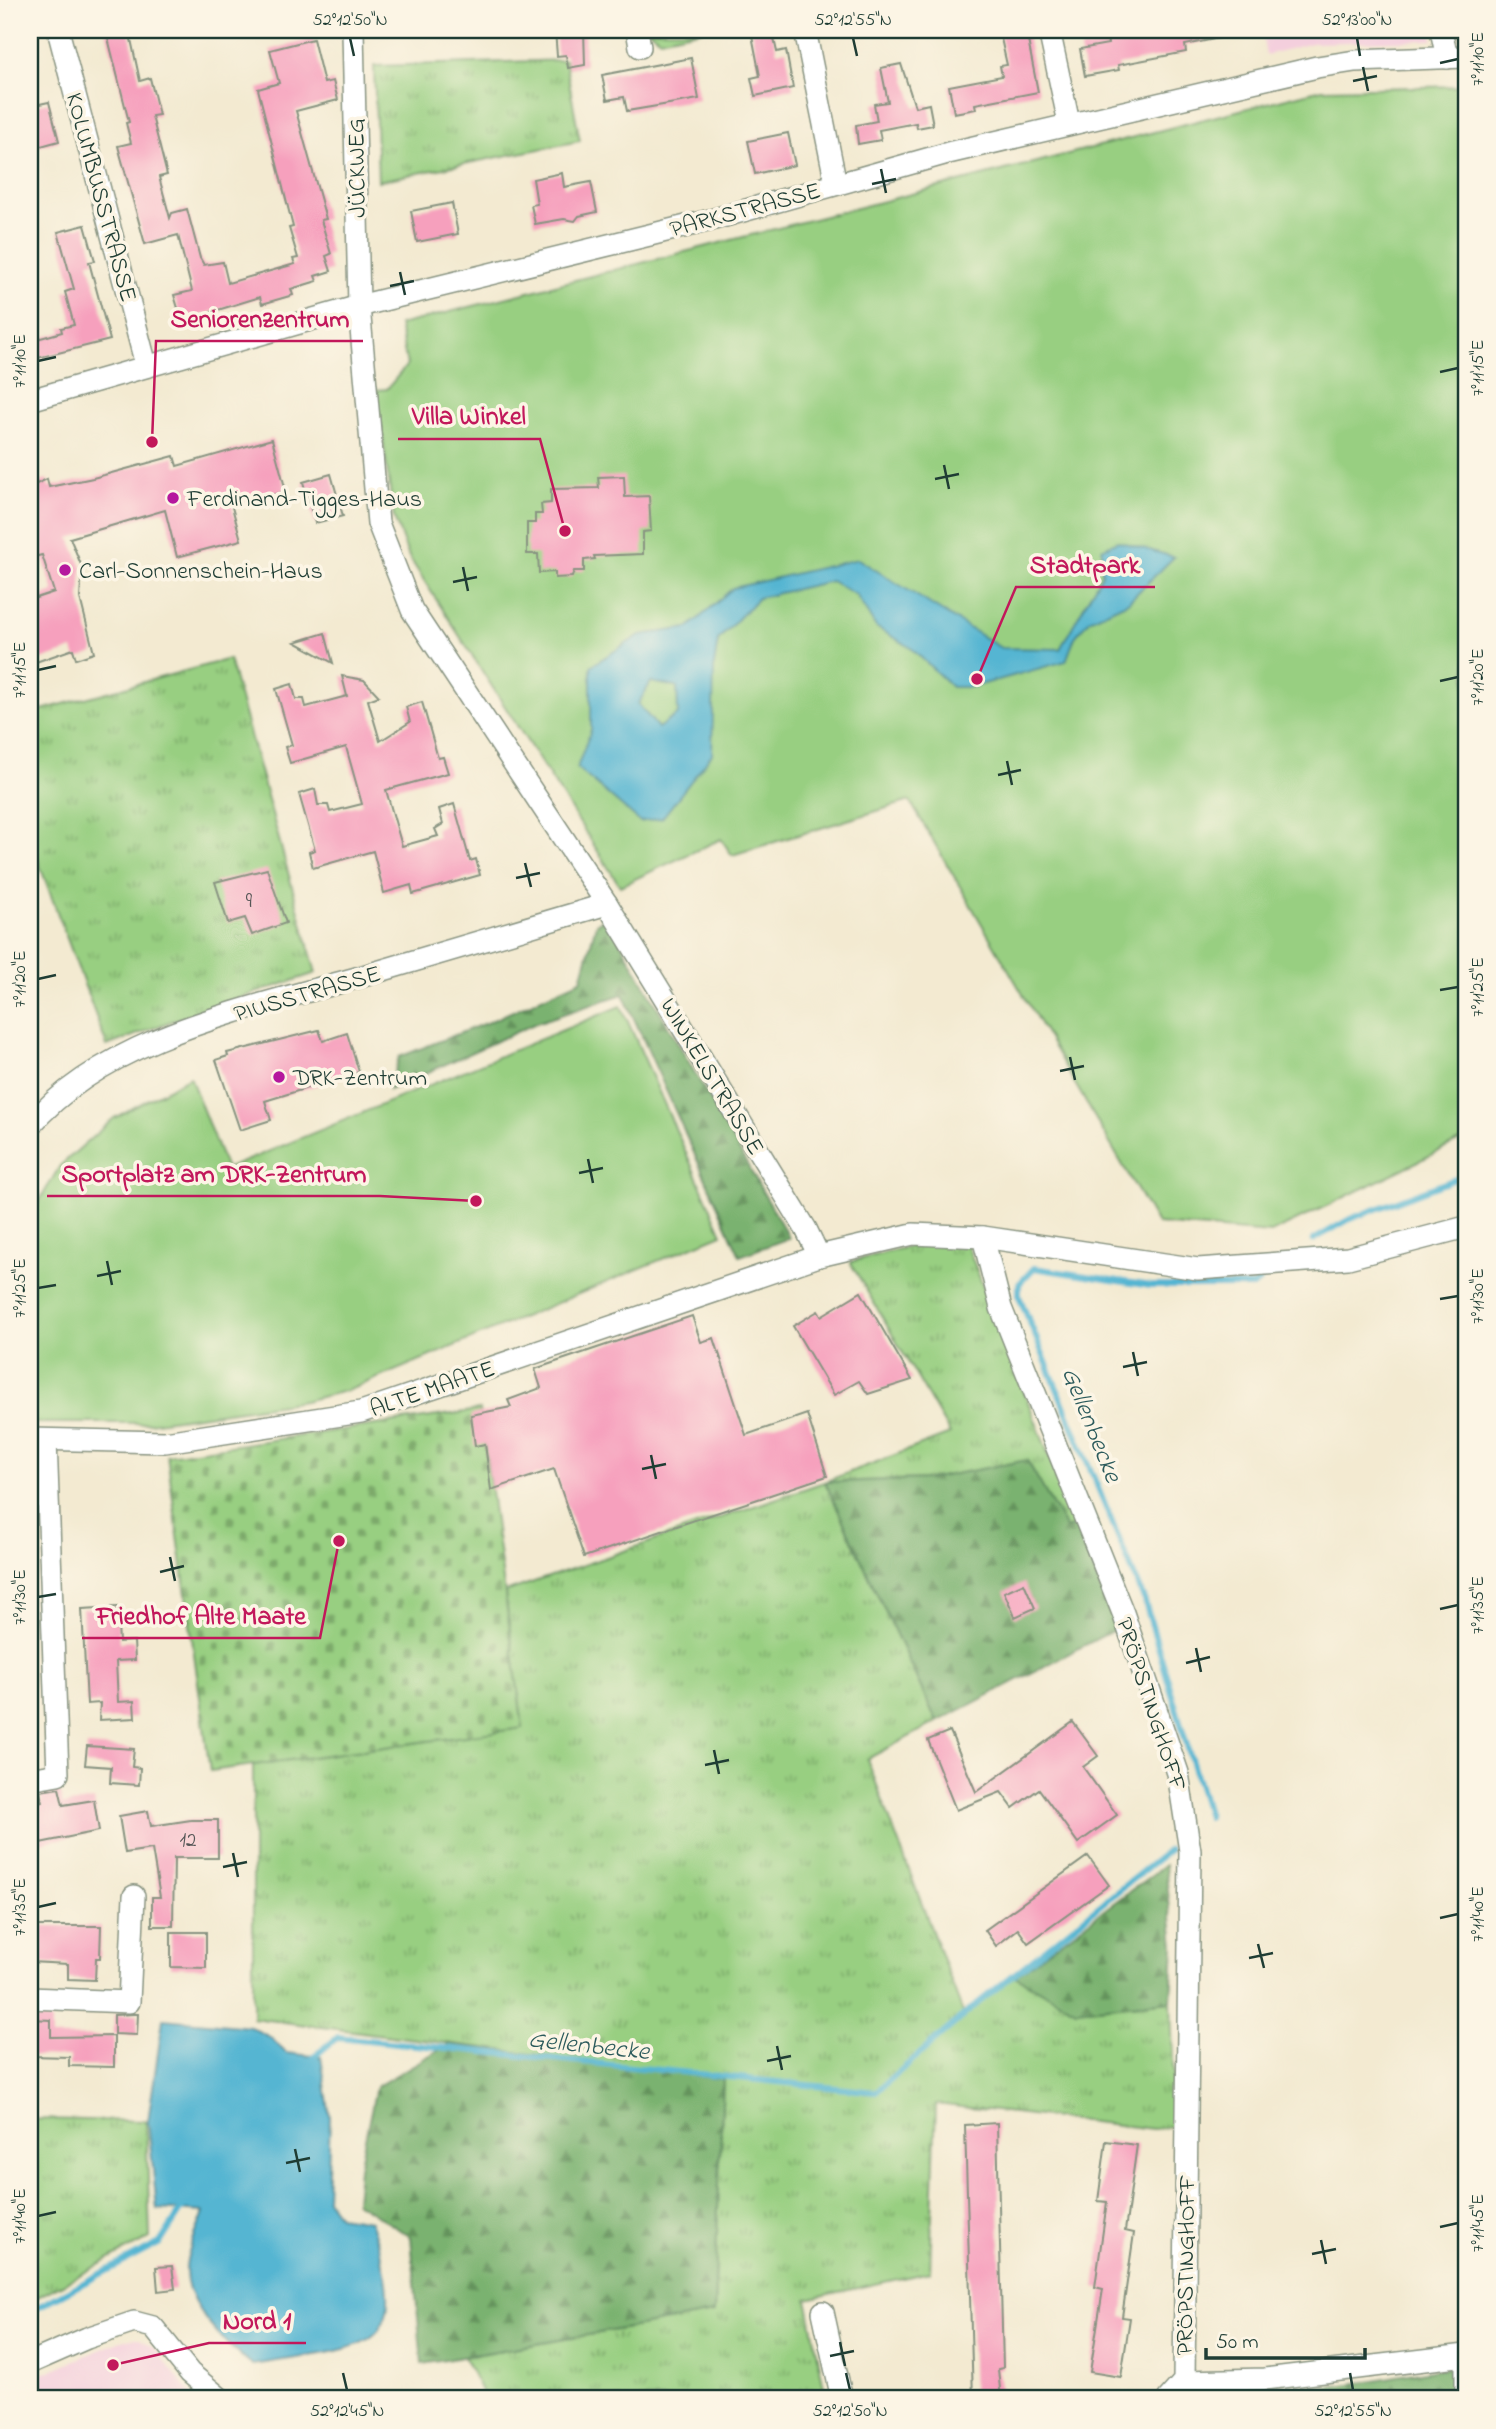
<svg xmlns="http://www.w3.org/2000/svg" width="1496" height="2429" viewBox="0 0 1496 2429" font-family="'Indie Flower',sans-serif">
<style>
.built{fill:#f4cfdd}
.grass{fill:url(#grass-tufts);stroke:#5c865a;stroke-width:2}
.forest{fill:url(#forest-firs);stroke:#4c7852;stroke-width:2}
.cemetery{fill:url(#cemetery-stones);stroke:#5c865a;stroke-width:2}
.green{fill:#98cf81;stroke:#5c865a;stroke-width:2}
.water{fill:#54b5d2;stroke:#3a7983;stroke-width:2;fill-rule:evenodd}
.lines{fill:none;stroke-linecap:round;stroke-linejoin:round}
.stream{stroke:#54b5d2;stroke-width:6}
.building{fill:#f6a0bd}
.minor-casing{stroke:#899482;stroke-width:24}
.minor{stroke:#fff;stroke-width:21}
.ticks{fill:none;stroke:#1f3d34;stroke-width:2.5}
.poi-dot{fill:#b5179e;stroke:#fcf5e5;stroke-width:2.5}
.labels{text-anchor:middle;stroke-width:7;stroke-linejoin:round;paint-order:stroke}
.number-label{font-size:21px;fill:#555656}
.street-label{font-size:24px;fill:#1f3d34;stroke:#fcf5e5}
.poi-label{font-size:24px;fill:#1f3d34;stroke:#fcf5e5;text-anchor:start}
.water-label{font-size:26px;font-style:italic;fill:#2c5b5c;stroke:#fcf5e5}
.leader{fill:none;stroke:#c2185b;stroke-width:2.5}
.callout-dot{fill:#c2185b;stroke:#fcf5e5;stroke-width:2.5}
.callout-label{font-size:26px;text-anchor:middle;font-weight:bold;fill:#c2185b;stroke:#fcf5e5;stroke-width:7;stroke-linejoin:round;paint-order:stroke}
.neatline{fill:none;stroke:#1f3d34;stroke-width:2.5}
.ticks-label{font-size:18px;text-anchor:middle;fill:#1f3d34}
</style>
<defs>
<pattern id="grass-tufts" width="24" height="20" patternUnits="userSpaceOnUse" patternTransform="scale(1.75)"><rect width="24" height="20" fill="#98cf81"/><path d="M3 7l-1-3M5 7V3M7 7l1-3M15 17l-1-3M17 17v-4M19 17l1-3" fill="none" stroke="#7ba96a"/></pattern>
<pattern id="forest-firs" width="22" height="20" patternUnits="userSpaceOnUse" patternTransform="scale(1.75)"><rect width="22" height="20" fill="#7ab26f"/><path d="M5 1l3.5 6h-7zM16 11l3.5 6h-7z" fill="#63925c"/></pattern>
<pattern id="cemetery-stones" width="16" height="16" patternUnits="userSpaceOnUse" patternTransform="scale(1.75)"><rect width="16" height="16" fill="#98cf81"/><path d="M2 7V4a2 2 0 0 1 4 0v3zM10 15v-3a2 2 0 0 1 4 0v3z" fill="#7ba96a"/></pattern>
</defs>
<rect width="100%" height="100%" fill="#fcf5e5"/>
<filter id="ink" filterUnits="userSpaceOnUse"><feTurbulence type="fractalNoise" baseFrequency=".0143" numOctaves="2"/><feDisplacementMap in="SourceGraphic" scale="14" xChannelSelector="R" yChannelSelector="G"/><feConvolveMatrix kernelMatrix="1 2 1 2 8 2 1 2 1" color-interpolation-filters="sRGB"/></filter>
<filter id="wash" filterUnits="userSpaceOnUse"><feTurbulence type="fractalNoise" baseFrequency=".00686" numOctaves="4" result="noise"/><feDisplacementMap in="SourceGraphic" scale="28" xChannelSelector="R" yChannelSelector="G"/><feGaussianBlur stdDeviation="1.57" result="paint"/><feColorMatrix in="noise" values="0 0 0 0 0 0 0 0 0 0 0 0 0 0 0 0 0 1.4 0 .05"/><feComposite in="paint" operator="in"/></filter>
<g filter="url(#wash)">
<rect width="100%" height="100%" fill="#f3ead1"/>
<g class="built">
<path d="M1261,30H1431L1433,40L1312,43L1266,55Z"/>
<path d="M138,2338L154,2348L195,2399H30V2379L126,2339Z"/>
</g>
<g class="grass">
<path d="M565,60L580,141L378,181L374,66Z"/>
<path d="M229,659L316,973L177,1019L107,1046L30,839V713Z"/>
<path d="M922,1243L967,1245L1076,1525L1066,1529L1027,1460L929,1479L825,1482L937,1722L867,1759L963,2013L1015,1976L1076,2010L1171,2001L1175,2126L1153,2129L936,2104L930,2272L807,2299L826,2399H485L464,2357L714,2313L723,2079L253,2018V1765L523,1728L505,1592L824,1482L950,1434L850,1262Z"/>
<path d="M30,2119L146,2121L150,2238L30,2301Z"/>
</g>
<g class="forest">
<path d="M606,917L789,1238L740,1256L623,994L536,1023L389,1090L399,1057L491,1021L581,980L596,924Z"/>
<path d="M1027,1460L1066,1529L1076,1525L1116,1629L937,1722L825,1482L929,1479Z"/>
<path d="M1165,1865L1174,1945L1171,2001L1076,2010L1015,1976Z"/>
<path d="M449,2044L723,2079L714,2313L422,2364L411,2237L356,2202L359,2168L376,2087Z"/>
<path d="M1460,2365L1459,2399H1227L1351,2384Z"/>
</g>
<path class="cemetery" d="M480,1410L523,1728L210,1771L167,1455Z"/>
<g class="green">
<path d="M648,30H702L660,39Z"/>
<path d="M1466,86V1138L1271,1233L1157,1224L910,801L732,855L721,839L620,886L409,557L394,518L376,390L387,389L407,365L399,325L1322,89Z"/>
<path d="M621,1006L722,1234L349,1390L304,1401L149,1423H30V1217L60,1166L114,1118L190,1077L226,1169Z"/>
</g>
<g class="water">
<path d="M1117,541L1174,557L1128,602L1089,620L1075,637L1066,661L973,687H952L910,647L876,627L856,595L831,581L758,598L718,640L714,665L712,754L662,818L640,822L577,768L591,730V666L640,635L688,628L733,588L858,559L1001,648L1060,649L1102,574V549ZM651,682L677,687L678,714L658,728L638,704Z"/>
<path d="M163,2019L250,2027L270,2037L286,2053L321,2057L330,2117L327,2199L339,2216L370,2221C419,2357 365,2345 253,2365C226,2346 185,2306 186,2270C186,2251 198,2230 204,2212L157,2209L148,2121Z"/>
</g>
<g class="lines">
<g class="stream">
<path d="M1313,1240L1350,1219L1466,1175"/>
<path d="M1208,1817L1145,1602L1019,1296V1284L1034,1268L1151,1286H1253L1260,1281"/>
<path d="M310,2060L338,2037L876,2092L977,2004L1169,1850"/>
<path d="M30,2311L160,2243L184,2206"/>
</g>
</g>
<g id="blocks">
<g class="building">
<path d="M106,30H129L140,81L150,78L159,115L152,116L167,175L159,177L170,218L172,213L187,209L200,258L204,265L223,262L228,283L295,264L293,259L298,258L289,228L293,227L258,89L279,83L270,50L313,39L324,83L333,81L338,100L296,111L326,219L321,220L331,254L326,256L331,271L315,276L317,281L291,289L293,295L262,304L260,297L195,317L194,315L181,318L174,295L192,291L178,235L145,244L118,146L131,143L126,123L129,122Z"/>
<path d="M555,30H584L585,65L568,68L566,55L557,56Z"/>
<path d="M751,30H772L777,52L786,50L793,88L755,96L751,78L760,76Z"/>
<path d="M1026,30L1038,92L975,104L976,109L954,113L949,86L1002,76L1000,66L1007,65L1000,34Z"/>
<path d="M1106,30H1219L1220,38L1185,45L1186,52L1118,65L1119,70L1085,76L1080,49L1108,44Z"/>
<path d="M691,58L699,99L627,111L624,97L607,100L602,75Z"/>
<path d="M901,64L915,107L929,104L933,125L917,128L916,123L879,130L881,140L858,144L856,125L877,121L874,104L888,102L881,68Z"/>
<path d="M49,102L59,141L30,149V106Z"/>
<path d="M788,133L795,165L755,174L748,141Z"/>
<path d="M562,173L564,187L591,182L597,212L579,216L575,221L564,219L535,224L531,205L537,204L533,179Z"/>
<path d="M452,203L458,234L417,242L411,211Z"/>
<path d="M85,225L95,261L89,262L110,340L30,360V341L62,332L61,328L74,325L65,292L74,289L58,232Z"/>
<path d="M272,439L286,491L232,507L241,540L177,557L165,510L70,538L82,567L80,598L94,653L76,659L73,649L30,664V600L54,592L42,555L30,558V487L47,479L49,487L93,478L174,456L177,466Z"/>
<path d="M331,474L343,516L315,523L303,482Z"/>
<path d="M624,476L625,497L649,496L651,531L643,532V554L594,556L595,559L584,560V571H574L572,577L555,578V572L539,573L538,554H527V523H535V514H542L541,504L551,503V489L599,488L598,477Z"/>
<path d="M325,633L333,663L295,642Z"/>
<path d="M342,676L364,680L379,696L368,700L380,741L410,722L406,707L422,702L438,758L443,757L448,773L386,790L402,846L438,836L435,829L443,824L439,809L454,804L470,861L476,859L480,875L413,894L411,885L384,893L373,851L313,868L309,852L315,850L299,794L315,789L318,805H328L330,812L362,804L346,747L290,763L285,747L292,745L276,689L292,684L296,699H304L306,707L347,696Z"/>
<path d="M267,869L286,923L252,935L245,918L228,923L215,882Z"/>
<path d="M319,1030L323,1041L347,1033L359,1072L265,1101L271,1120L240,1130L216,1060L228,1056L227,1053Z"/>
<path d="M861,1292L912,1380L868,1394L859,1381L834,1395L793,1326L818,1311L821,1316Z"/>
<path d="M692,1316L701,1342L714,1338L746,1435L807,1414L827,1476L584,1557L554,1469L491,1490L485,1444L475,1446L471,1415L511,1407L508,1400L541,1388L535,1369Z"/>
<path d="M1024,1583L1035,1608L1015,1617L1004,1592Z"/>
<path d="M117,1607L119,1642L134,1641L135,1660L116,1661L118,1702L134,1701L135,1718L99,1720L100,1703L87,1704L82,1609Z"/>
<path d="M1073,1722L1098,1756L1083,1767L1117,1815L1078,1843L1039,1789L1013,1808L1001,1792L956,1810L928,1740L950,1731L976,1792Z"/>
<path d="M87,1746L134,1749L132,1767L140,1768L139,1785L110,1783L111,1767L85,1765Z"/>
<path d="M59,1788L63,1805L94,1800L99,1831L30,1845V1805L42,1802L40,1791Z"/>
<path d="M148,1811L151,1826L191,1820H218V1858H174L173,1926H152V1897H160L152,1849L125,1853L119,1816Z"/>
<path d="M1088,1856L1109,1885L1028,1943L1018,1929L996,1946L985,1930Z"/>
<path d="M30,1926H101L100,1958H96L95,1980L68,1979V1964L30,1962Z"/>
<path d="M171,1932H206V1968L171,1967Z"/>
<path d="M134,2014H138L137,2035L114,2034V2015Z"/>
<path d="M30,2019L51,2020V2037L114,2036V2067L69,2066V2057L30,2056Z"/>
<path d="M997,2123L1003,2368L998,2369L1001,2399H973L965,2125Z"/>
<path d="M1106,2141L1137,2145L1125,2231L1134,2233L1122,2317L1130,2318L1121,2377L1090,2372L1103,2289L1095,2287L1107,2202L1098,2201Z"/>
<path d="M172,2266L175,2289L158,2291L156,2267Z"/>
</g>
</g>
</g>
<g filter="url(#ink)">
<use href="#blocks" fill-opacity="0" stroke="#899482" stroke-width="2"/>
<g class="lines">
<defs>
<g id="minor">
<path d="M58,30L146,365"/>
<path d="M353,30L359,306L378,523L412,610L607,904L806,1229L819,1256"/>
<path d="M637,30L640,47"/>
<path d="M805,30L836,184"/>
<path d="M1049,30L1069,123"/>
<path d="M1441,30L1447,58"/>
<path d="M30,400L359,306L711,220L948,153L1317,67L1355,61L1466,57"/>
<path d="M30,1126C107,1035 253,1008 363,976C445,952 526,928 607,904"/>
<path d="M983,1237L1001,1308L1123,1613L1178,1773L1190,1851L1184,2381L1168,2399"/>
<path d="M30,1439L165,1442L361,1412L819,1256L913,1234L983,1237L1198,1269L1348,1258L1466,1227"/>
<path d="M30,1779L58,1774L46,1440"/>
<path d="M30,1998L129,2002L134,1896"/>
<path d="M823,2312L842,2399"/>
<path d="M30,2363L87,2338L134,2322L153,2327L190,2373L221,2399"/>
<path d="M1184,2381L1265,2379L1466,2355"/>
<path d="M1466,2399V2368"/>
</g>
</defs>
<use href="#minor" class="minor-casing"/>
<use href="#minor" class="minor"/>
</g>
</g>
<path class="ticks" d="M350,38L354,56M853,38L857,56M1357,38L1360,56M1440,63L1458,59M1363,67L1368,91M1353,81L1377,76M881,169L886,193M872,184L896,179M400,272L405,295M390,286L414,281M38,361L56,357M1440,372L1458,368M944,465L949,489M935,479L959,474M463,567L468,591M453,582L477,577M38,670L56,666M1440,681L1458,677M1007,761L1012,785M998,775L1021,770M525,863L531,887M516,878L540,873M38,979L56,975M1440,990L1458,987M1070,1057L1075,1080M1060,1071L1084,1066M588,1159L593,1183M579,1173L603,1168M107,1261L112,1285M97,1276L121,1271M38,1288L56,1285M1440,1299L1458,1296M1133,1352L1138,1376M1123,1367L1147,1362M651,1455L656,1479M642,1469L666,1464M170,1557L175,1581M160,1572L184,1566M38,1597L56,1594M1440,1609L1458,1605M1196,1648L1201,1672M1186,1663L1210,1657M714,1750L719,1774M705,1765L729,1760M233,1853L238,1877M223,1867L247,1862M38,1907L56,1903M1440,1918L1458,1914M1258,1944L1264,1968M1249,1958L1273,1953M777,2046L782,2070M767,2061L791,2056M295,2149L300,2172M286,2163L310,2158M38,2216L56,2212M1440,2227L1458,2223M1321,2240L1326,2264M1312,2254L1336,2249M840,2342L845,2366M830,2356L854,2351M343,2373L347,2390M846,2373L850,2390M1350,2373L1353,2390"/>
<g class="poi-dot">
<circle cx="173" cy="498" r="7"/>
<circle cx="65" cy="570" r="7"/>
<circle cx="279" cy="1077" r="7"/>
</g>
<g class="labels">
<g class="number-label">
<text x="249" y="907">9</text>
<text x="188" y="1846">12</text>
</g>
<g class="street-label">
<text transform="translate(356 168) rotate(-91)" y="8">JÜCKWEG</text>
<text transform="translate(102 197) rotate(75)" y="8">KOLUMBUSSTRASSE</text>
<text transform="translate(745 209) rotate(-15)" y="8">PARKSTRASSE</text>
<text transform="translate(307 993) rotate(-16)" y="8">PIUSSTRASSE</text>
<text transform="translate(713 1076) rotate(59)" y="8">WINKELSTRASSE</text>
<text transform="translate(432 1388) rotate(-19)" y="8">ALTE MAATE</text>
<text transform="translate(1152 1704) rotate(72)" y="8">PRÖPSTINGHOFF</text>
<text transform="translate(1185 2265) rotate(-89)" y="8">PRÖPSTINGHOFF</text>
</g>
<g class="poi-label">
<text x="187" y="506">Ferdinand-Tigges-Haus</text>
<text x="79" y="578">Carl-Sonnenschein-Haus</text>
<text x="293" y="1085">DRK-Zentrum</text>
</g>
<g class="water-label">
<text transform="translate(1093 1424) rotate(68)" y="9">Gellenbecke</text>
<text transform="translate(589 2044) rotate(6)" y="9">Gellenbecke</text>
</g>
</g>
<path class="leader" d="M152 442L156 341H363M565 531L540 439H398M977 679L1016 587H1155M476 1201L380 1196H47M339 1541L320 1638H82M113 2365L209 2343H306"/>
<g class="callout-dot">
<circle cx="152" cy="442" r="7"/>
<circle cx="565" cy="531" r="7"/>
<circle cx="977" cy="679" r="7"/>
<circle cx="476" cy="1201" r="7"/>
<circle cx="339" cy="1541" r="7"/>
<circle cx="113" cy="2365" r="7"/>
</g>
<g class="callout-label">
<text x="260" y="327">Seniorenzentrum</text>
<text x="469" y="424">Villa Winkel</text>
<text x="1085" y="573">Stadtpark</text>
<text x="214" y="1182">Sportplatz am DRK-Zentrum</text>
<text x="201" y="1624">Friedhof Alte Maate</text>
<text x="257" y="2329">Nord 1</text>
</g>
<rect width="1496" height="2429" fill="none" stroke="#fcf5e5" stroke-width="77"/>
<path d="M1206 2348v10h159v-10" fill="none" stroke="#1f3d34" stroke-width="3.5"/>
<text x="1216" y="2348" font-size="21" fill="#1f3d34" stroke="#fcf5e5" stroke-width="5" paint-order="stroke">50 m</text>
<rect x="38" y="38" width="1420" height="2352" class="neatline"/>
<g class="ticks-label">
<text x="350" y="25">52°12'50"N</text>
<text x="853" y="25">52°12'55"N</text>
<text x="1357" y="25">52°13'00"N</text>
<text transform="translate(1477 59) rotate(-90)" y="6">7°11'10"E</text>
<text transform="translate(19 361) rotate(-90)" y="6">7°11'10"E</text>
<text transform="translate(1477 368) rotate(-90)" y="6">7°11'15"E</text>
<text transform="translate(19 670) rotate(-90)" y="6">7°11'15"E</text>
<text transform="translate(1477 677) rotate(-90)" y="6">7°11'20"E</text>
<text transform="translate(19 979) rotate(-90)" y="6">7°11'20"E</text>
<text transform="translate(1477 987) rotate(-90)" y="6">7°11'25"E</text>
<text transform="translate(19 1288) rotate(-90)" y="6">7°11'25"E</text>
<text transform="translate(1477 1296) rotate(-90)" y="6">7°11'30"E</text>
<text transform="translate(19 1597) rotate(-90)" y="6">7°11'30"E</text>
<text transform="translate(1477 1605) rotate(-90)" y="6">7°11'35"E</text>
<text transform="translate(19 1907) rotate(-90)" y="6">7°11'35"E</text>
<text transform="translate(1477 1914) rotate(-90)" y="6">7°11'40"E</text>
<text transform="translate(19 2216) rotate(-90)" y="6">7°11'40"E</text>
<text transform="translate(1477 2223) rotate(-90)" y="6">7°11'45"E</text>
<text x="347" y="2416">52°12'45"N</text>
<text x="850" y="2416">52°12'50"N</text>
<text x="1353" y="2416">52°12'55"N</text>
</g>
</svg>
